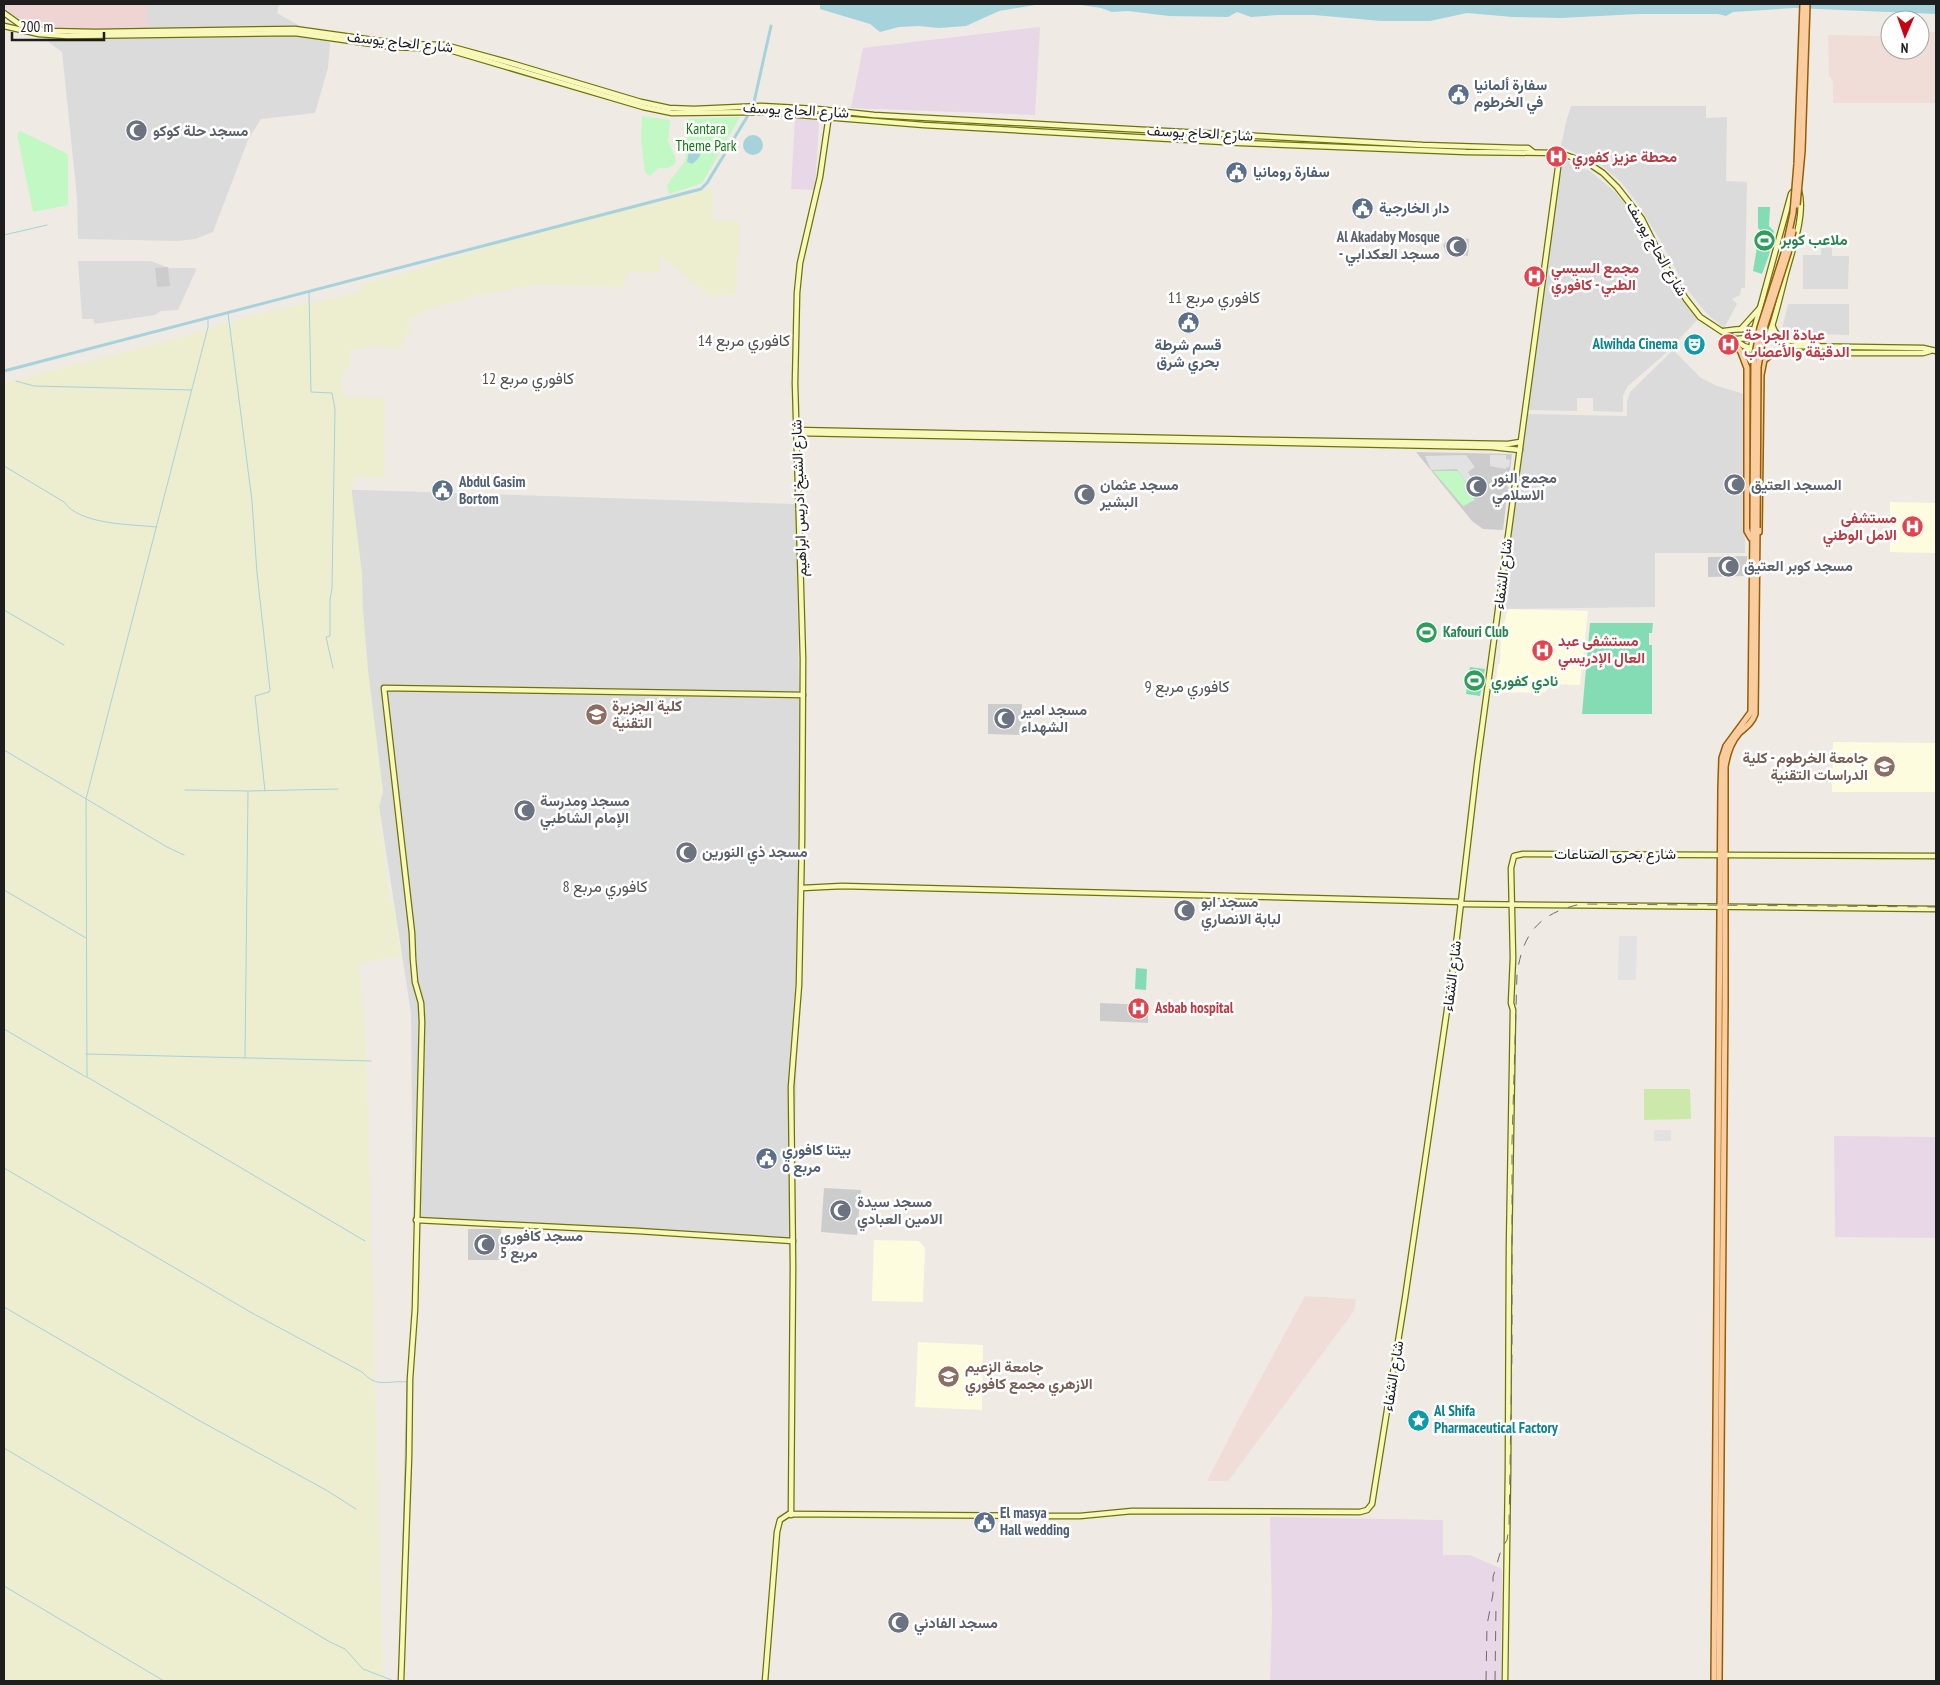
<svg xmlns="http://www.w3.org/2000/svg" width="1940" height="1685" viewBox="0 0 1940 1685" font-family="'PT Sans Narrow',Vazirmatn,sans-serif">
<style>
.residential{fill:#dcdbdb}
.commercial{fill:#efd4d4}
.industrial{fill:#e8d7e6}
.education{fill:#fefcde}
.religious{fill:#ccc}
.military{fill:#f0ddd8}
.farmland{fill:#ededd0}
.grass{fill:#cce8ab}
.park{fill:#c2f8c4}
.pitch{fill:#84dcb5}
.parking{fill:#e2e2e2}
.water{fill:#a6d2dc}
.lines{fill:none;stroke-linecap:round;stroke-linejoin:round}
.stream{stroke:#a6d2dc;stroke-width:1}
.canal{stroke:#a6d2dc;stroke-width:3}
.secondary-casing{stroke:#6d7307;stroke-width:7}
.primary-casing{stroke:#955d04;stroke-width:8}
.secondary{stroke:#f8f8ba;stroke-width:4.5}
.primary{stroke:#f9cd9f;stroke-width:5}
.rail{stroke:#6c6c6c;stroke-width:1;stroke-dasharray:10 10;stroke-linecap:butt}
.primary-bridge-casing{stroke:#955d04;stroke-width:8;stroke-linecap:butt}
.primary-bridge{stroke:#f9cd9f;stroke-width:5}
.labels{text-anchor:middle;stroke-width:5;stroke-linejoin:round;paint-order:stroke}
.street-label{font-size:15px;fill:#1e1e1e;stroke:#fff}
.service-label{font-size:15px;font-weight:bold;fill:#4e5e75;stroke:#fff;text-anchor:start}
.park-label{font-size:15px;fill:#0e7a11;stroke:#fff}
.worship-label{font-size:15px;font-weight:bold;fill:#5b616d;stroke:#fff;text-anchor:start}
.health-label{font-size:15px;font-weight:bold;fill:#be3a42;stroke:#fff;text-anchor:start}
.leisure-label{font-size:15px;font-weight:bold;fill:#27864d;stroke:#fff;text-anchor:start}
.culture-label{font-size:15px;font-weight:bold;fill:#0d838f;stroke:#fff;text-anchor:end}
.education-label{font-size:15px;font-weight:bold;fill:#785e54;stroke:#fff;text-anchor:start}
.neighbourhood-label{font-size:16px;fill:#515151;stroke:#fff}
</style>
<rect width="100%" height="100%" fill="#efebe4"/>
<g class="residential">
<path d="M4,4H279L277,13L330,43L328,68L315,113L261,119L248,140L213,232L195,239L177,241L78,239L77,197L62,52L12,15L4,7Z"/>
<path d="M1571,106H1706V118L1727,117L1726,181L1747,182L1745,288H1741L1740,295L1732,299L1737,304L1724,328L1707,314L1686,288L1657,235L1635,200L1621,182L1602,166L1561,146L1566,122Z"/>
<path d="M1559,157L1590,171L1614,191L1628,207L1686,304L1699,318L1666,353L1628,386L1623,395V412L1593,411V398H1577V411L1525,410Z"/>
<path d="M1821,243H1832V256H1849L1848,289H1803V255H1821Z"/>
<path d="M78,261H151L169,268H196V270L178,310L161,311L155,315L95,324L93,319H82Z"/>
<path d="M1788,304H1849V335L1781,333Z"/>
<path d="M1673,350L1701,378L1717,386L1748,395L1745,553H1655V607L1500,609L1527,414L1627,416V402L1630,392Z"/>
<path d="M330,489L796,504L802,873L792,1240L413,1218L411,1013Z"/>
</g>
<path class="commercial" d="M4,4H148L147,29L71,30L36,28L13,14Z"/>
<g class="industrial">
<path d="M1040,27L1035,115L851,108L863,48Z"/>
<path d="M795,118L819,120L815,190L791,189Z"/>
<path d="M1834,1136L1936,1137L1935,1238L1835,1237Z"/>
<path d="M1270,1517L1443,1520V1555H1470L1502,1569L1501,1681H1270L1272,1614Z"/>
</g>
<g class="education">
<path d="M1890,502L1936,503V553L1890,552Z"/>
<path d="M1508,609L1588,611L1580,685L1552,684L1545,692L1494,693L1498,665L1500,663L1501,636Z"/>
<path d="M1833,742L1936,743V792H1832Z"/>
<path d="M874,1240L918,1241L922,1244L925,1248L923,1302L872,1301Z"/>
<path d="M918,1342L983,1345L982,1410L915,1407Z"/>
</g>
<g class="religious">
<path d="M1450,237L1469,239L1468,256L1446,253L1443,245Z"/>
<path d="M168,267L170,286L157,287L155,268Z"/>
<path d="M1416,452L1512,454L1503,530L1483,529L1472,521Z"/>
<path d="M1726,475L1745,476V494H1726Z"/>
<path d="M1747,556V576L1708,577V557Z"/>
<path d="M988,704H1022L1021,735L988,734Z"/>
<path d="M1100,1003L1148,1005V1023L1100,1021Z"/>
<path d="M824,1188L861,1190L857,1235L821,1232Z"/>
<rect x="468" y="1229" width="33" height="31"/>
</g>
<g class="military">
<path d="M1925,32H1936V103H1833V82L1829,75L1828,35L1881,36V40H1890V50H1920L1922,34Z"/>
<path d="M1305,1296L1356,1299L1354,1311L1228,1481H1207L1235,1426Z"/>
</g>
<path class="farmland" d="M712,188L713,219L740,222L735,294L709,296L660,255V272H628L623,287L538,284L473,296L436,307L409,318L410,335L404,334L402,349L376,346L350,350L351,361L341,378V392L350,398H385L384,477H354V485H351L362,573L363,611L368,670L383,791L379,807L389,899L394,903L400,955L359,963L366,1046L383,1681H4V383L165,342L253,315L361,292L360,284L392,277L588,215Z"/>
<path class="grass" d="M1644,1089H1690L1691,1119L1644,1120Z"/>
<g class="park">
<path d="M642,116L670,120L668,141L676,159L674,165L668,168H658L650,176L645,173L641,140Z"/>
<path d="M740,117L702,183L669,194L667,185L685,161L689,119Z"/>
<path d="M20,131L68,154V205L33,212L17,134Z"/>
<path d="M1433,471H1458L1470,488V492L1475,500L1463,506Z"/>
</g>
<g class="pitch">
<path d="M1758,207H1770L1769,226L1774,231L1769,255L1762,274L1753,271L1760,230L1758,228Z"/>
<path d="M1590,623H1653L1652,633H1649V645H1652V714H1582Z"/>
<path d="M1470,667L1485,669L1480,696L1466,694Z"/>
<path d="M1136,968L1147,969L1146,990L1135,989Z"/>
</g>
<g class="parking">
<path d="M1466,455L1475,467L1468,472L1474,482L1471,484L1472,486L1470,488L1457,469L1431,470L1425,456Z"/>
<path d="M1490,455H1506V459L1510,460L1509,467H1506V469L1490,466Z"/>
<path d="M1619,936H1637L1636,980H1618Z"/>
<rect x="1654" y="1130" width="17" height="11"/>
</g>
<g class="water">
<path d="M820,4H1041L999,11L966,26L939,28L918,26L899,27L880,32L870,24L820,9Z"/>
<path d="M1074,4H1936V14L1794,8L1733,12L1726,16L1718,14H1638L1561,18L1513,17L1467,13L1430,21H1381L1314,15H1278L1251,17L1237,12L1228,17L1169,16L1128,11L1112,12L1101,8Z"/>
<circle cx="753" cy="145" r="10"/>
<path d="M695,147L702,152L697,160L692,164L687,162L689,151Z"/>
</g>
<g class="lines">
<g class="stream">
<path d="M4,235L47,225"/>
<path d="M309,291L311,392L332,393L335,409L332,588L330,600V636L326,637L333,668"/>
<path d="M228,313L252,501L257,573L270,690L269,692L255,696L265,791"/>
<path d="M208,317V327L86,799L87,1077L365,1241"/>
<path d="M16,381L34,386L191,390"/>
<path d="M4,466L64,502C80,525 130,524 156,527"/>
<path d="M4,610L64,645"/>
<path d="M4,750L167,847L184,855"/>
<path d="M185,790L248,791L245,1058"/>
<path d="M249,791L338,789"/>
<path d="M4,890L86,938"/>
<path d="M4,1029L86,1077"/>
<path d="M86,1054L371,1061"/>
<path d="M4,1168L252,1313L362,1372C378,1389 387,1380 407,1382L402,1579"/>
<path d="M4,1307L200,1421L326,1490L356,1509"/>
<path d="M4,1448L330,1642L345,1649L363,1669L394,1681"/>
<path d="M4,1586L164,1681"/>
</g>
<g class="canal">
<path d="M754,102L771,26"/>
<path d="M4,371L701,189L707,183L747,117"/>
</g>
<defs>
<g id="secondary">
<path d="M4,13L22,26L47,31L96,32L295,29L402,44L445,45L514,64L641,102L669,108L694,109L761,106L817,109L874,115L1073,126L1423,145L1519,148H1528L1533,152"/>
<path d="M4,26L39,34L67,36L295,33L393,47L446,49L643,107L672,113L761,112L924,125L1241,143L1466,152L1560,153L1588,163L1603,173L1617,187L1642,219L1666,267L1686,299L1700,317L1744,346L1765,353H1923L1930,351"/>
<path d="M1773,327C1778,345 1804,341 1818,345"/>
<path d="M1741,329L1759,309"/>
<path d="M1724,331C1737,329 1752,327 1765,333C1773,336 1780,343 1790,346L1923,348L1936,351"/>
<path d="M1768,335L1772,326C1777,310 1781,293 1785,277C1791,253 1806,215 1799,191"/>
<path d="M1736,339L1760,337"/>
<path d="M1751,350L1754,330L1791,194L1795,189"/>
<path d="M797,430L1266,440L1508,444L1520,442"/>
<path d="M797,433L1492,447L1520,450"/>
<path d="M802,888L842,886L1461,902"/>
<path d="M1460,904L1936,909"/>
<path d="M416,1220L638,1231L793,1241"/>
<path d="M791,1515L793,1267L791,1087L799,985L802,838L803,659L795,383L797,293L800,263L820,177L829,115"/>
<path d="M401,1681L409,1457L410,1379L415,1309L422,1022L421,1003L415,982L413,959L412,933L384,688L803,695"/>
<path d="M765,1681L777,1532L780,1520L789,1514L1047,1516H1080L1132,1511L1360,1512L1367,1510L1372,1504L1405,1298L1454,962L1477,765L1560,153"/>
<path d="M1505,1681L1508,1471L1509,1249L1513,1010L1511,1003L1513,958L1511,868L1514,856L1523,854L1936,856"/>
</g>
<g id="primary">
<path d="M1731,337L1741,352L1747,368V531L1751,538"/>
<path d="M1759,532L1761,375L1764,360L1773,353"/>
<path d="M1714,1681L1721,789L1722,758L1726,746L1751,712L1753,529"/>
<path d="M1719,1681L1725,1005V767C1727,754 1730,743 1739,733C1746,727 1752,723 1755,714L1757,528"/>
</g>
</defs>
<use href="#secondary" class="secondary-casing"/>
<use href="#primary" class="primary-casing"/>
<use href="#secondary" class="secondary"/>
<use href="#primary" class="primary"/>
<g class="rail">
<path d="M1486,1681L1487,1625L1493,1594V1577L1501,1550L1507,1540L1509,1527L1512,1352V1143L1517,974C1523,932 1540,913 1581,904L1936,907"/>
<path d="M1495,1681L1496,1605"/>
</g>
<defs>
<g id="primary-bridge">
<path d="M1797,205L1802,151L1807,4"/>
<path d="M1757,528L1758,367L1765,325L1789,250L1793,231"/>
<path d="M1753,529L1754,360L1760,328L1785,250L1793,213L1797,164L1803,4"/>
</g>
</defs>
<use href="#primary-bridge" class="primary-bridge-casing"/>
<use href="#primary-bridge" class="primary-bridge"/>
</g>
<defs>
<symbol id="civic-disc" viewBox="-11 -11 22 22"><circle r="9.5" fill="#5c6f8a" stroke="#fff"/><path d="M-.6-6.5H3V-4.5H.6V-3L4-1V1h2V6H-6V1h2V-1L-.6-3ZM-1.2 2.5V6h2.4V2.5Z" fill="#fff"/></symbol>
<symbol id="mosque-disc" viewBox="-11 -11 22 22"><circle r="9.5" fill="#6b7280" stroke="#fff"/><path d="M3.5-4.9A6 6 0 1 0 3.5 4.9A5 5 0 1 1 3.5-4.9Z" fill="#fff"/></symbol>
<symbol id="hospital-disc" viewBox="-11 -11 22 22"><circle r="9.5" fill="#e0444e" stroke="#fff"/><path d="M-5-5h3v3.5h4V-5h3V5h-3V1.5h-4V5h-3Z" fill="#fff"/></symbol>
<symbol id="stadium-disc" viewBox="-11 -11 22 22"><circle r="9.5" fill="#2e9e5b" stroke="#fff"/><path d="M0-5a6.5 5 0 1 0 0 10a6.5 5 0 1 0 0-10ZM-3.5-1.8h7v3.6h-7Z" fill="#fff"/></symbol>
<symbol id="theatre-disc" viewBox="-11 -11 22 22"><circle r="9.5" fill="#0f9aa8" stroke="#fff"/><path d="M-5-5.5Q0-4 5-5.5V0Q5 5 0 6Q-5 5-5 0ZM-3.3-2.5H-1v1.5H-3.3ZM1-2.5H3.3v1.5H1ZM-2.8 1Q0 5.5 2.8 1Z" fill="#fff"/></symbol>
<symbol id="university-disc" viewBox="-11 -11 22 22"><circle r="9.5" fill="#8d6e63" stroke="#fff"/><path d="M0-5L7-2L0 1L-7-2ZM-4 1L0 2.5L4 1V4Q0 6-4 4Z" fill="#fff"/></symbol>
<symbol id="sight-disc" viewBox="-11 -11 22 22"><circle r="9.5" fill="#0f9aa8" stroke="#fff"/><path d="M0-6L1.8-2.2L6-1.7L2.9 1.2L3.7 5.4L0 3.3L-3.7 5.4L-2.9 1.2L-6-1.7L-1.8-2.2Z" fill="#fff"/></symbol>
</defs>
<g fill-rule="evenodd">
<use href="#civic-disc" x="1446" y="82" width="25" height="25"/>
<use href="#mosque-disc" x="124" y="118" width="25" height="25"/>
<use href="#hospital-disc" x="1544" y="144" width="25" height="25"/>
<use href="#civic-disc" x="1224" y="160" width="25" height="25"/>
<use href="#civic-disc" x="1350" y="196" width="25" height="25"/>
<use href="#stadium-disc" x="1752" y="228" width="25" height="25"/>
<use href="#mosque-disc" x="1444" y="234" width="25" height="25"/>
<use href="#hospital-disc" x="1522" y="264" width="25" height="25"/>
<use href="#civic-disc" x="1176" y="310" width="25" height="25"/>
<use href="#theatre-disc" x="1682" y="332" width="25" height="25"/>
<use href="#hospital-disc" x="1716" y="332" width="25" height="25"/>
<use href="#mosque-disc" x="1722" y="472" width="25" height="25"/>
<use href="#mosque-disc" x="1464" y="474" width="25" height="25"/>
<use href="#civic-disc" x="430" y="478" width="25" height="25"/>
<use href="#mosque-disc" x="1072" y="482" width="25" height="25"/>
<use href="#hospital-disc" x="1900" y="514" width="25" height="25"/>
<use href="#mosque-disc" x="1716" y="554" width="25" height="25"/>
<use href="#stadium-disc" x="1414" y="620" width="25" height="25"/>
<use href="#hospital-disc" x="1530" y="638" width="25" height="25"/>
<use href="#stadium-disc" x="1462" y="668" width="25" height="25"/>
<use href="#university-disc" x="584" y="702" width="25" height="25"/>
<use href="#mosque-disc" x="992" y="706" width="25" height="25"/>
<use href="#university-disc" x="1872" y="754" width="25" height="25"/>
<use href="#mosque-disc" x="512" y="798" width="25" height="25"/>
<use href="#mosque-disc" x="674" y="840" width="25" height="25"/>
<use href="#mosque-disc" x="1172" y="898" width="25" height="25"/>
<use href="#hospital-disc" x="1126" y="996" width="25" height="25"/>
<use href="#civic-disc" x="754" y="1146" width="25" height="25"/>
<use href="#mosque-disc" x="828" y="1198" width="25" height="25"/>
<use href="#mosque-disc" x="472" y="1232" width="25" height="25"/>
<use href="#university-disc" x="936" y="1364" width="25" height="25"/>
<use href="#sight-disc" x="1406" y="1408" width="25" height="25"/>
<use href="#civic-disc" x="972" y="1510" width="25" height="25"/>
<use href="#mosque-disc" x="886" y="1610" width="25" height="25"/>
</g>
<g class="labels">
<g class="street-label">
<text transform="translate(400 42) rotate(6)" y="5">شارع الحاج يوسف</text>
<text transform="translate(796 110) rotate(3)" y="5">شارع الحاج يوسف</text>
<text transform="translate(1200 133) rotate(3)" y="5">شارع الحاج يوسف</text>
<text transform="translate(1657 249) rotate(60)" y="5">شارع الحاج يوسف</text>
<text transform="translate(799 498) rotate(-92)" y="5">شارع الشيخ ادريس ابراهيم</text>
<text transform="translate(1503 574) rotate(-83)" y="5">شارع الشفاء</text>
<text x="1615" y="859">شارع بحرى الصناعات</text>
<text transform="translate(1452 976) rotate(-83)" y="5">شارع الشفاء</text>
<text transform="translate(1393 1376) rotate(-81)" y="5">شارع الشفاء</text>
</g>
<g class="service-label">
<text x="1474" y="90">سفارة ألمانيا<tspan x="1474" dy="17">في الخرطوم</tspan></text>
<text x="1253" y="177">سفارة رومانيا</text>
<text x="1379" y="213">دار الخارجية</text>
<text x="1188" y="350" text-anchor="middle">قسم شرطة<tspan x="1188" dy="17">بحري شرق</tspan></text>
<text x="459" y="487">Abdul Gasim<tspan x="459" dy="17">Bortom</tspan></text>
<text x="782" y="1155">بيتنا كافوري<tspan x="782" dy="17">مربع ٥</tspan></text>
<text x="1000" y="1518">El masya<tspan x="1000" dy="17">Hall wedding</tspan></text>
</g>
<g class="park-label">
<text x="706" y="134">Kantara<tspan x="706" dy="17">Theme Park</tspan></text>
</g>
<g class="worship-label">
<text x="153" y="136">مسجد حلة كوكو</text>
<text x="1440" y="242" text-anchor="end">Al Akadaby Mosque<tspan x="1440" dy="17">- مسجد العكدابي</tspan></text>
<text x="1492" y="483">مجمع النور<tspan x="1492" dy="17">الاسلامي</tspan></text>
<text x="1100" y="490">مسجد عثمان<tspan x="1100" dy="17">البشير</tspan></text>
<text x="1751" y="490">المسجد العتيق</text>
<text x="1744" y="571">مسجد كوبر العتيق</text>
<text x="1021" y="715">مسجد امير<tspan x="1021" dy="17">الشهداء</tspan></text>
<text x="540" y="806">مسجد ومدرسة<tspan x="540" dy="17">الإمام الشاطبي</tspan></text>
<text x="702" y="857">مسجد ذي النورين</text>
<text x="1201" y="907">مسجد ابو<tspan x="1201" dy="17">لبابة الانصاري</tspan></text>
<text x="857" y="1207">مسجد سيدة<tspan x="857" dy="17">الامين العبادي</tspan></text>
<text x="500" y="1241">مسجد كافوري<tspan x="500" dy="17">مربع 5</tspan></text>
<text x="914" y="1628">مسجد الفادني</text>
</g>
<g class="health-label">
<text x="1572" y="162">محطة عزيز كفوري</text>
<text x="1551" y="273">مجمع السيسي<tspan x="1551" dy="17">الطبي - كافوري</tspan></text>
<text x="1744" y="340">عيادة الجراحة<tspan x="1744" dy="17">الدقيقة والأعصاب</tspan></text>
<text x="1897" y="523" text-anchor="end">مستشفى<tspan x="1897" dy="17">الامل الوطني</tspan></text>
<text x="1558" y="646">مستشفى عبد<tspan x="1558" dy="17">العال الإدريسي</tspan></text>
<text x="1155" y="1013">Asbab hospital</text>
</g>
<g class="leisure-label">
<text x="1781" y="245">ملاعب كوبر</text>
<text x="1443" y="637">Kafouri Club</text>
<text x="1491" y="686">نادي كفوري</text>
</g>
<g class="culture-label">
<text x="1678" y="349">Alwihda Cinema</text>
<text x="1434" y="1416" text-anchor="start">Al Shifa<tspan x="1434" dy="17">Pharmaceutical Factory</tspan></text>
</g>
<g class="education-label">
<text x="612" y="711">كلية الجزيرة<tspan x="612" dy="17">التقنية</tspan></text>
<text x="1868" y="763" text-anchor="end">جامعة الخرطوم - كلية<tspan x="1868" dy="17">الدراسات التقنية</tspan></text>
<text x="965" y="1372">جامعة الزعيم<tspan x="965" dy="17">الازهري مجمع كافوري</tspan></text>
</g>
<g class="neighbourhood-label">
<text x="1214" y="303">كافوري مربع 11</text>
<text x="744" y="346">كافوري مربع 14</text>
<text x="528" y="384">كافوري مربع 12</text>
<text x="1187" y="692">كافوري مربع 9</text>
<text x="605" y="892">كافوري مربع 8</text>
</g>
</g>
<rect width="1940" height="1685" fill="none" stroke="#1e1e1e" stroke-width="10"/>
<g transform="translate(1905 35) rotate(182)"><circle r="24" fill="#ffffff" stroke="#a5a5a5"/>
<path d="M0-4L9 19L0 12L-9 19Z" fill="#c70510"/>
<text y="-8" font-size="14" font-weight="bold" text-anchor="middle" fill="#1e1e1e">N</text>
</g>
<path d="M12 32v8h92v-8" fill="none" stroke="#1e1e1e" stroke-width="2.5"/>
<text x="20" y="32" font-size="15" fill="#1e1e1e" stroke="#ffffff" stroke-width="4" paint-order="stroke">200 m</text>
</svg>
